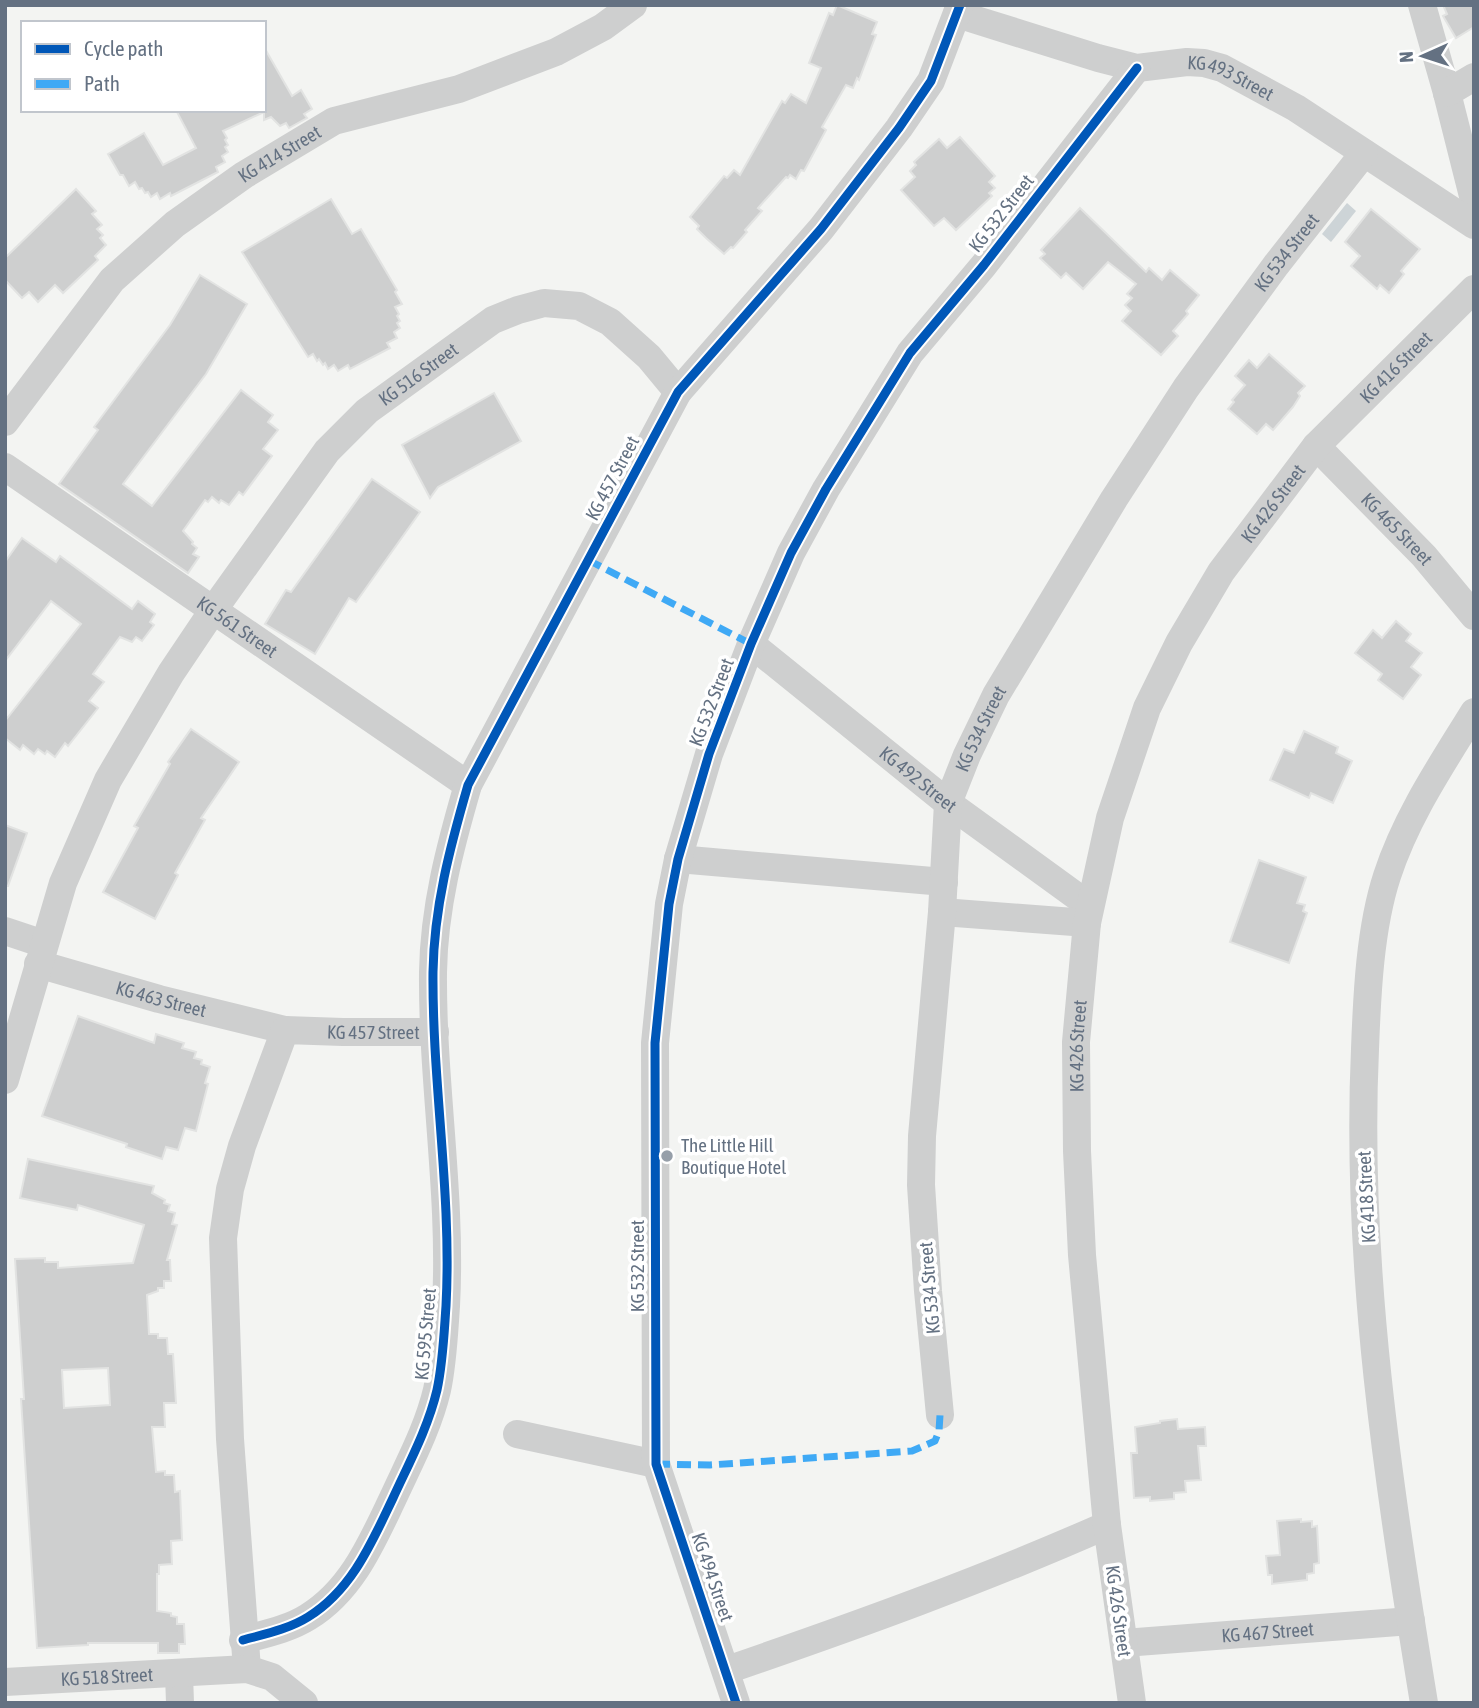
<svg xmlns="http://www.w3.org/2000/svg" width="1479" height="1708" viewBox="0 0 1479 1708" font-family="'Asap Condensed',sans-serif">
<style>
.water{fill:#cdd4d7}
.building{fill:#cecfcf;stroke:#e2e3e2;stroke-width:2;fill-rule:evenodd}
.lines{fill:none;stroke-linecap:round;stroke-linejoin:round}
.street{stroke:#cecfcf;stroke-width:28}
.quiet{stroke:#3fa9f5;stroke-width:7;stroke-dasharray:14 7;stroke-linecap:butt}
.cycleway-casing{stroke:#fff;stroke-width:13}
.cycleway{stroke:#0057b8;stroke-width:9}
.poi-dot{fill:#969fa9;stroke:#fff;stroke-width:2.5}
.labels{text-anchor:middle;stroke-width:7;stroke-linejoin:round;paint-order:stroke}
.street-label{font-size:19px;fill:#647182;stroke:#fff}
.poi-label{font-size:19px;fill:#647182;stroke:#fff;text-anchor:start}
</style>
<rect width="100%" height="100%" fill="#f3f4f2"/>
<path class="water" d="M1347,203L1356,211L1331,242L1322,234Z"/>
<g class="building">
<path d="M837,5L877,22L872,34L876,35L859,80L857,78L853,88L846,85L822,127L826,130L804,171L801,170L796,179L790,175L788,178L786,177L758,208L762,211L745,230L747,232L733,248L731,247L724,254L706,238L697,229L699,226L690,217L724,176L727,178L734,170L740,175L782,101L785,103L791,94L806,103L821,68L809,63L829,13L833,15Z"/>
<path d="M1443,5H1474V27L1456,38L1443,16L1447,14Z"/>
<path d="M264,47L292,96L301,90L312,109L304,114L307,118L289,128L286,123L280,126L271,117L264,120V112L223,131L227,138L225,140L228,145L225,147L228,152L222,156L225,162L216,167L218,172L171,196L170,193L160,199L157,193L151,197L148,192L145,193L142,188L139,189L135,182L129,186L123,175H120L108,154L144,133L163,165L196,148L176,110H264Z"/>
<path d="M960,137L995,176L989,182L995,188L989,193L992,196L956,230L944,218L934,226L901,190L915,177L910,171L916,165L914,162L939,139L947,148Z"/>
<path d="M76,189L96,211L92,214L102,225L97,229L103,235L100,238L106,245L95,256L98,260L63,293L55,285L38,302L29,292L22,298L5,280V258Z"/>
<path d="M331,199L352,234L361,229L397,290L395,292L402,304L395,307L399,314L397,316L400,321L397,323L400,328L394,332L397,338L387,343L390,348L350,369L348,365L338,371L334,365L328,369L325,363L323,365L319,359L317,361L313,354L308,357L242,252Z"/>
<path d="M1080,208L1146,272L1149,268L1162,280L1170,270L1199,295L1186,311L1188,314L1173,331L1178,336L1161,355L1122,321L1131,311L1125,305L1132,298L1127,294L1136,284L1108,262L1083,289L1066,273L1061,278L1040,258L1045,254L1041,250Z"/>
<path d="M1371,209L1420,249L1401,271L1404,274L1389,293L1380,285L1377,289L1351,266L1360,256L1345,242Z"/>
<path d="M200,275L247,304L206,374L123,484L152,506L241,390L273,415L268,422L278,430L263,449L272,456L243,495L239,492L229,505L221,500L219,503L212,497L208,502L205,500L183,531L193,542L192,544L197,548L193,554L199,557L188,573L59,484L98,430L94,427L170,325Z"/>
<path d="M1269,354L1305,386L1298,393L1300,396L1293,407L1273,430L1266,424L1257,434L1228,409L1234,402L1232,400L1245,385L1235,376L1249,360L1257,368Z"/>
<path d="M494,393L521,441L438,487L430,498L402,445Z"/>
<path d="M372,479L420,512L356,602L349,598L315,654L265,624L286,590L291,592Z"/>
<path d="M22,538L56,562L60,556L132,609L138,601L155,614L150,622L154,625L142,641L136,637L132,642L120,637L98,667L93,674L104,682L89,701L98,708L68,746L65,743L55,757L47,751L45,754L38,749L34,754L23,745L20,750L5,738V721L81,624L51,601L5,661V562Z"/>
<path d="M1396,621L1411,634L1406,641L1422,653L1411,667L1421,675L1403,699L1378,680L1382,674L1355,653L1373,630L1382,638Z"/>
<path d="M191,729L239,762L201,818L205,820L175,873L178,875L155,919L103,892L138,828L134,826L170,764L168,762Z"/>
<path d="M1304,731L1338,747L1336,753L1352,761L1333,803L1311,793L1309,798L1270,780L1284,749L1294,753Z"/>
<path d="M5,825L27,833L8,886H5Z"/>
<path d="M1259,860L1306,877L1297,903L1305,905L1303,911L1307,913L1289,963L1230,942Z"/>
<path d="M78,1016L154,1043L156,1034L184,1043L182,1048L196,1052L194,1058L202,1060L201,1064L210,1067L205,1083L208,1084L196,1131L185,1128L178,1150L166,1147L162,1159L126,1147L127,1144L42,1116Z"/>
<path d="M28,1159L154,1186L152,1193L165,1200L164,1203L170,1205L168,1211L175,1213L172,1224L177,1225L167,1260H170L171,1281H164V1288H158V1291L147,1295L149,1334H158V1338H167L168,1354H173L176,1403H164L165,1427H152L156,1472L165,1471V1475H174L175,1492L180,1491L182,1540L171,1541L172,1564L159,1565V1574H157V1611L171,1613V1616L177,1617V1624H184L185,1644H179V1653H158V1643H88V1645L37,1648L21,1399H24L15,1259L45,1258V1262H58V1268L133,1263L144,1225L78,1205L77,1210L20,1198ZM108,1368L110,1405L64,1408L62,1370Z"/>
<path d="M1177,1419L1178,1429L1205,1427L1206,1446H1198L1201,1480L1185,1481L1186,1492L1174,1493V1499L1150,1501V1497L1134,1498L1131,1453H1137L1135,1427L1160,1423V1421Z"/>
<path d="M1301,1519V1522L1312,1521V1527L1317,1526L1319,1563L1314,1564V1573L1307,1574V1580L1272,1584V1575H1268L1266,1556L1280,1555L1277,1521Z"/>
</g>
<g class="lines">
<g class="street">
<path d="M1422,5L1447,93L1474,200"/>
<path id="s1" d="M957,14L1098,58L1137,68L1187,62L1204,63L1222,68L1296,108L1474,225"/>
<path d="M1447,93L1474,77"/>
<path id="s2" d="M5,422L112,280L175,224L244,175L334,121L459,89L556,52L603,27L633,5"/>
<path id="s3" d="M1316,446L1424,556L1474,616"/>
<path id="s4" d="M5,467L468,785"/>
<path id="s5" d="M751,644L948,803L1090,906"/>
<path d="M678,859L944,882"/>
<path d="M942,912L1087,923"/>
<path d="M5,931L44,944"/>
<path id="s6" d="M38,964L159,999L285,1030"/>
<path id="s7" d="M5,1080L63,883L108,780L171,673L214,609L327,451L367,411L493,320L518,310L544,303L579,306L610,322L649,357L678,392"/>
<path id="s8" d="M940,1415L928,1291L921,1185L922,1136L942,912L948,803L967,755L996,695L1114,499L1186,388L1276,265L1364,153"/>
<path d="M517,1434L656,1464"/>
<path d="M243,1640C265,1634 289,1629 308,1617C352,1590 372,1542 393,1498C409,1463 428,1428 437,1390C443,1362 444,1334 446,1306C452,1194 432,1084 433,972C434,907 450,847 468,785L678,392L821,229L899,128L931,81L960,5"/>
<path id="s9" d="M1124,1643L1411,1621"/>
<path id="s10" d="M247,1669L230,1439L223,1238L230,1189L242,1146L285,1030L343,1032H435"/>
<path d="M727,1670C855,1626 983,1580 1107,1525"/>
<path d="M179,1674L180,1703"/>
<path id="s11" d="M5,1682L247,1669L272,1677L304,1703"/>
<path d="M736,1703L656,1464L655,1043L669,904L678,859L709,754L751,644L791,553L826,489L910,353L984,265L1137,68"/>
<path id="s12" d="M1132,1703L1107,1525L1082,1255L1077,1151L1076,1042L1087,923L1110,818L1147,708L1179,643L1221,572L1316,446L1474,289"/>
<path d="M1424,1703C1389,1488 1355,1268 1365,1049C1367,994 1370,928 1387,876C1406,817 1442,764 1474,712"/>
</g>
<g class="quiet">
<path d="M588,560L751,644"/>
<path d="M656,1464L710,1465L912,1451L935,1441L939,1431L940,1415"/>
</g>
<defs>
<g id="cycleway">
<path d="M243,1640C265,1634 289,1629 308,1617C352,1590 372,1542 393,1498C409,1463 428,1428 437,1390C443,1362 444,1334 446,1306C452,1194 432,1084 433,972C434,907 450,847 468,785L678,392L821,229L899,128L931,81L960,5"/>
<path d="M736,1703L656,1464L655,1043L669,904L678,859L709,754L751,644L791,553L826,489L910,353L984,265L1137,68"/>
</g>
</defs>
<use href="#cycleway" class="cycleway-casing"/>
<use href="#cycleway" class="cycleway"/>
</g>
<circle class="poi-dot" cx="667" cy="1156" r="7"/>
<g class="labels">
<g class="street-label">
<text dy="7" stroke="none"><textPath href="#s1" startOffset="285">KG 493 Street</textPath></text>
<text dy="7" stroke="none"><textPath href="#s2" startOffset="388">KG 414 Street</textPath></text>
<text transform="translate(1001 213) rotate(-52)" y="7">KG 532 Street</text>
<text dy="7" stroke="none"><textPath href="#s8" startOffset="1262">KG 534 Street</textPath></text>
<text dy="7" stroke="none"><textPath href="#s12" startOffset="1432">KG 416 Street</textPath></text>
<text dy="7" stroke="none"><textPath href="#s7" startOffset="833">KG 516 Street</textPath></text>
<text transform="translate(612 478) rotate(-62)" y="7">KG 457 Street</text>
<text dy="7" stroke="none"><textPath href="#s12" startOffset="1248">KG 426 Street</textPath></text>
<text dy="7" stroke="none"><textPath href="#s3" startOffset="116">KG 465 Street</textPath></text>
<text dy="7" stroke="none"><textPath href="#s4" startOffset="282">KG 561 Street</textPath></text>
<text transform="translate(711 702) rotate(-69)" y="7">KG 532 Street</text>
<text dy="7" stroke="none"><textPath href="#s8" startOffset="695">KG 534 Street</textPath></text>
<text dy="7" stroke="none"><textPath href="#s5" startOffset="215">KG 492 Street</textPath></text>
<text dy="7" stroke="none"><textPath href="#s6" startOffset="128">KG 463 Street</textPath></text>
<text dy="7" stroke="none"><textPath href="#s10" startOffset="738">KG 457 Street</textPath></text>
<text dy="7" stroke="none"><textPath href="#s12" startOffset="660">KG 426 Street</textPath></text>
<text transform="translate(1366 1197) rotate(-93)" y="7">KG 418 Street</text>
<text transform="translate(637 1266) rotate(-90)" y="7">KG 532 Street</text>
<text transform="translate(929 1288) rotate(-95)" y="7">KG 534 Street</text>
<text transform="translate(425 1334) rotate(-85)" y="7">KG 595 Street</text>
<text transform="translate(713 1577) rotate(71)" y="7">KG 494 Street</text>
<text transform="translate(1119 1611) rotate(82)" y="7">KG 426 Street</text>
<text dy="7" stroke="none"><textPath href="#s9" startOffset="144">KG 467 Street</textPath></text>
<text dy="7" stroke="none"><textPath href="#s11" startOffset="102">KG 518 Street</textPath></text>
</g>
<g class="poi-label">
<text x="681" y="1152">The Little Hill<tspan x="681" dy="22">Boutique Hotel</tspan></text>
</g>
</g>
<rect width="1479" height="1708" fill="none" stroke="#647182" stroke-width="14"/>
<rect x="21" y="21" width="245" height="91" fill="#ffffff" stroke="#c1c6cd" stroke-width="2"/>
<rect x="35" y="44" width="35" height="10" fill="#0057b8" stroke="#c1c6cd" stroke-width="2"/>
<text x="84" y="56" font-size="21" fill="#647182">Cycle path</text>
<rect x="35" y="79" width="35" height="10" fill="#3fa9f5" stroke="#c1c6cd" stroke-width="2"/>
<text x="84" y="91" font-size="21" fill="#647182">Path</text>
<g transform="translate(1423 56) rotate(267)" stroke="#ffffff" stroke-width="5" paint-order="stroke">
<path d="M0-5L12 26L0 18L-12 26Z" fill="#647182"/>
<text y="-10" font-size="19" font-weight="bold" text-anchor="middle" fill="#647182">N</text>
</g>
</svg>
